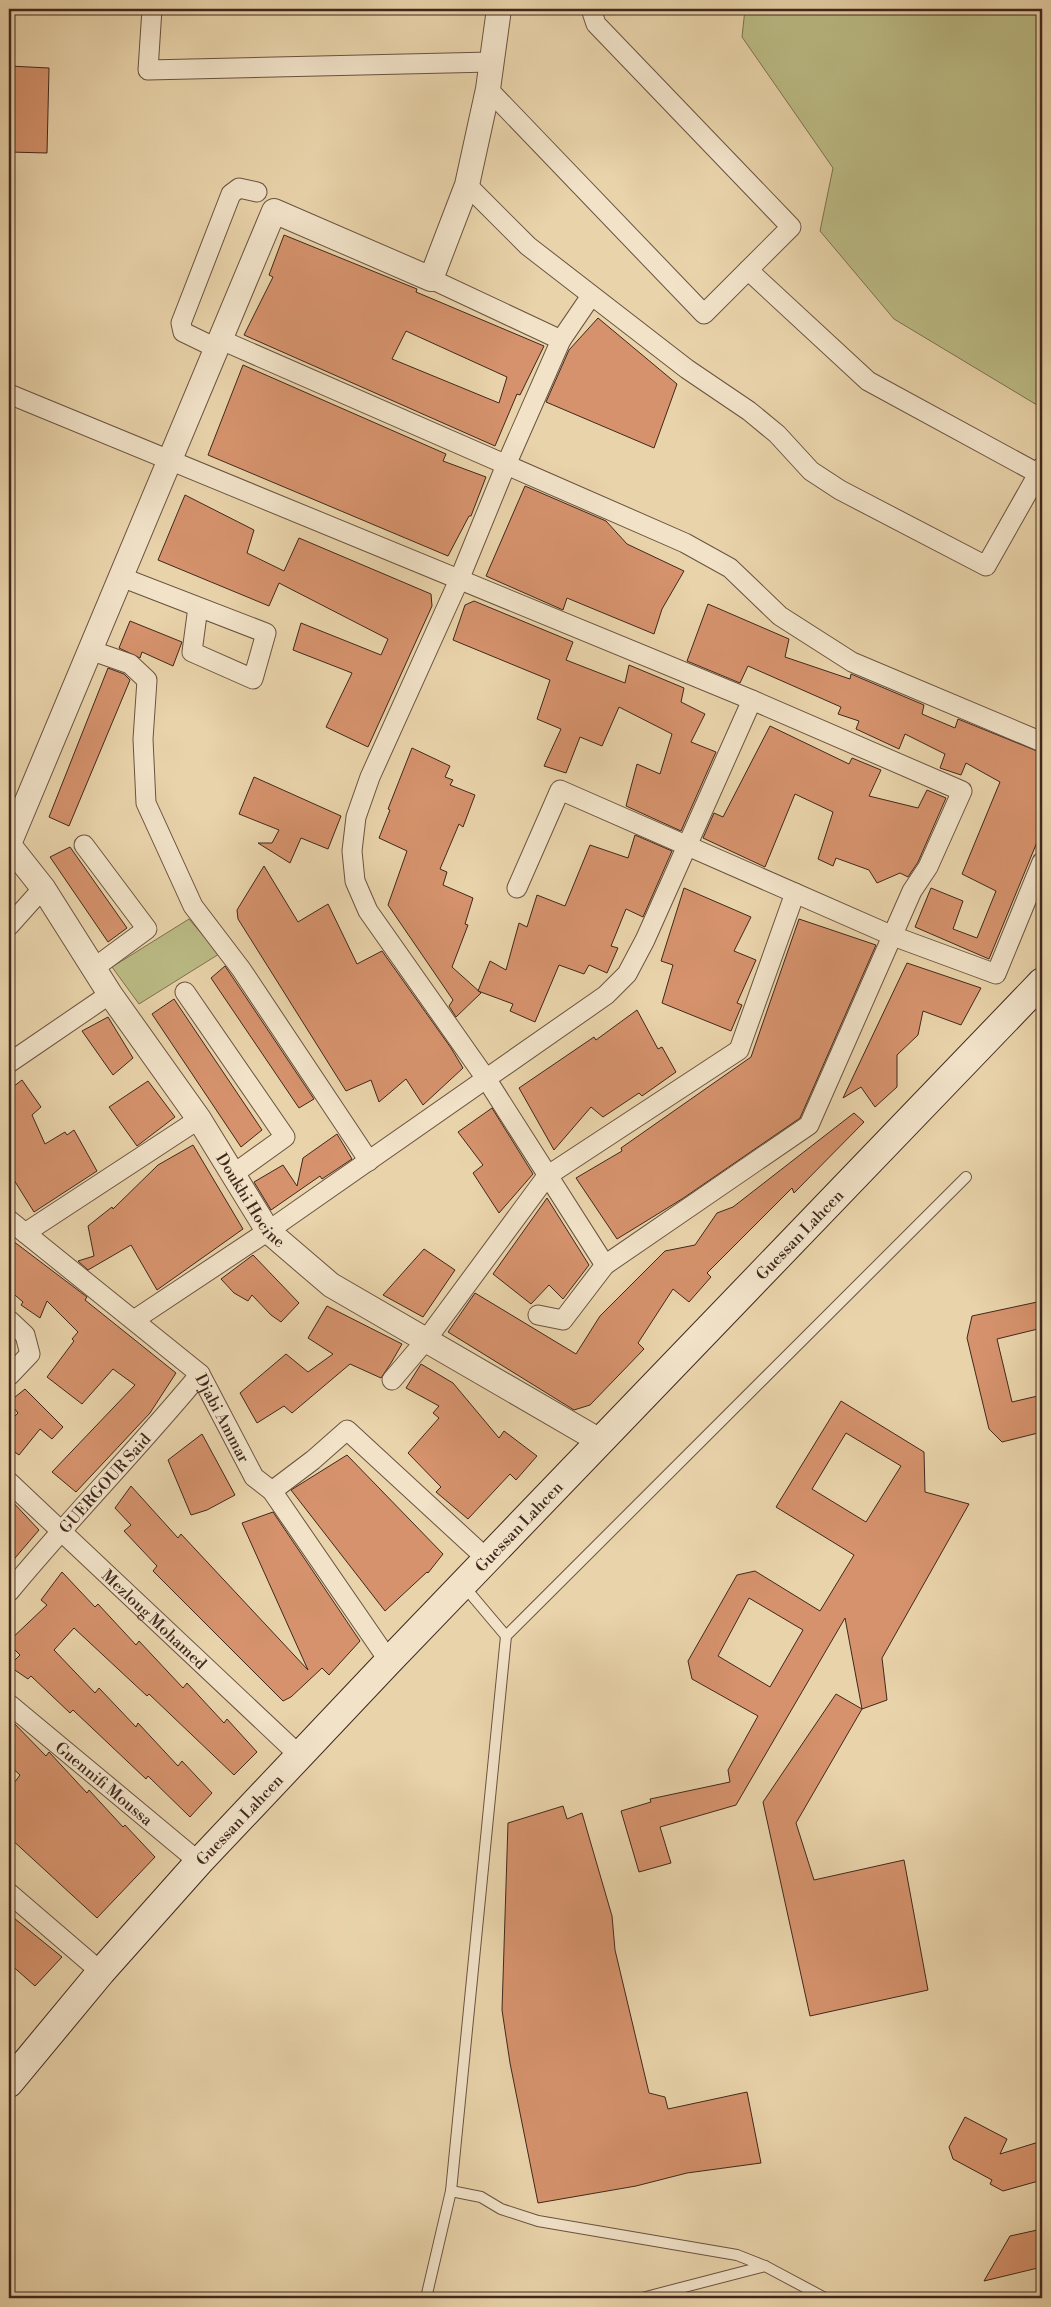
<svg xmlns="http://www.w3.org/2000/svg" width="1051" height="2307" viewBox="0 0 1051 2307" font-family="'Libre Bodoni',serif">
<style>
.green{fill:#bbbb85;stroke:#7e7250}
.building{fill:#d5926c;stroke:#40281c;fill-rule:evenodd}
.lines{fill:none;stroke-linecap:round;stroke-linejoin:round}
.service-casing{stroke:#6a5340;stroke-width:12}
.minor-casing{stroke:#6a5340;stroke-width:21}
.tertiary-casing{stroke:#6a5340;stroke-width:26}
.secondary-casing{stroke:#40281c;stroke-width:30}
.service{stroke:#f1e2c8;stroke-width:10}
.minor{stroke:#f1e2c8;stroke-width:19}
.tertiary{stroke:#f1e2c8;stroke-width:24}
.secondary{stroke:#f1e2c8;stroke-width:28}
.labels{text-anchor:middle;stroke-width:4;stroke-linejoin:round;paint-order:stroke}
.street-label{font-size:16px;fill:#40281c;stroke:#f1e2c8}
</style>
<rect width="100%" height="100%" fill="#e9d3aa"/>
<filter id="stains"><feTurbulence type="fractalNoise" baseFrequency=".004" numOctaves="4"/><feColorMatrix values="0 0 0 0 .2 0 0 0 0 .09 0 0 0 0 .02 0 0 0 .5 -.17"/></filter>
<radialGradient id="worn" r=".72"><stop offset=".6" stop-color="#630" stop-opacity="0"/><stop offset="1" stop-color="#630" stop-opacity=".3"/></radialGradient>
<g class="green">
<path d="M745,9H1042V408L894,319L820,231L833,168L742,37Z"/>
<path d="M189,919L219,954L139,1004L112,967Z"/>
</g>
<g class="building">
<path d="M9,66L49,68L47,153L9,152Z"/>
<path d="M284,235L417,289L416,292L544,346L520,395L517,394L495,446L244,335L273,277L269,275ZM406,331L507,377L499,403L392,359Z"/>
<path d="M598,318L677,384L654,448L546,402L569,350Z"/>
<path d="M243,365L446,454L443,461L486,477L471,516H469L448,556L208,455Z"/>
<path d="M525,486L606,521L627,544L684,571L662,609L654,634L567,598L563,610L486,576Z"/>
<path d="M185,495L254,530L247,553L284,571L299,538L431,594L432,606L368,747L326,727L352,673L293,650L301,623L381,655L388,639L279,583L269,606L158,560Z"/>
<path d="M474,601L573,642L566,660L625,683L629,665L684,688L681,702L705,714L691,742L716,752L681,831L626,806L637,764L660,774L672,734L619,707L602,746L580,737L566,773L544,766L561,729L537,719L550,680L453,640L465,605Z"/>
<path d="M708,604L789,639L785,657L850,679L851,674L924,705L922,714L955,728L958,719L1042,753V830L989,959L915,927L931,888L963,901L953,929L977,938L996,891L962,874L1000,782L966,763L961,775L940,768L945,754L905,734L899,749L856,729L859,721L838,714L841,707L748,666L740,683L687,661Z"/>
<path d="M130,621L182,642L173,666L142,652L140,658L119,648Z"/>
<path d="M108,668L124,674L130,680L69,826L49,817Z"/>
<path d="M770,726L849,764L852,758L881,770L869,796L918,808L927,790L946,798L918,862L908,877L900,873L877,883L869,870L836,858L833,866L818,859L833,812L795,794L765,867L703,838L714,813L723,817Z"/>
<path d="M412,748L450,766L445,777L453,780L450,785L475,795L463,827L459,824L440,869L447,872L443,885L473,898L465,924L468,925L452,967L481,993L456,1017L449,1006L453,1000L388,905L407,851L379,838L390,810L388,809Z"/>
<path d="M254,777L341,816L328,849L301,838L290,863L258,843H272L279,830L239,814Z"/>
<path d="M635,835L672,851L643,917L626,909L611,946L618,948L607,973L589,965L584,974L559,965L535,1022L510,1011L513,1004L478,991L490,961L506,970L519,923L527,927L537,895L565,906L590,845L628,858Z"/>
<path d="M70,847L127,928L108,942L50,857Z"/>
<path d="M264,866L298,922L328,904L357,964L382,951L451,1048L463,1068L423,1105L406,1079L379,1102L371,1080L346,1091L238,919L237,910Z"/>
<path d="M684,888L751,917L734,951L756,960L737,1003L742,1005L731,1031L662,1003L673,965L661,961Z"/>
<path d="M799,919L876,945L800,1118L682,1199L617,1239L576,1178L622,1151L621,1148L751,1057Z"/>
<path d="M907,963L981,988L961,1025L923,1011L918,1035L897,1055V1087L875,1107L861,1087L843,1098Z"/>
<path d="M225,966L314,1099L299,1108L211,978Z"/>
<path d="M174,999L262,1130L241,1147L152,1014Z"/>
<path d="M637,1010L658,1049L662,1047L676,1072L642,1096L639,1093L603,1117L591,1107L554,1150L519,1088L594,1037L596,1040Z"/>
<path d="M108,1017L133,1058L113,1075L82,1031Z"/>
<path d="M22,1080L41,1107L32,1115L45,1144L65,1132L67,1135L74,1130L97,1171L34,1212L9,1172V1090Z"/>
<path d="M148,1081L175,1117L137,1146L109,1107Z"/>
<path d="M492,1108L533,1174L499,1213L473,1173L483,1165L458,1132Z"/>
<path d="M854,1113L864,1122L794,1193L792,1188L707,1273L711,1277L689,1302L673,1289L638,1343L644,1349L590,1405L574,1410L448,1332L475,1293L576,1354L600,1316L665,1251L695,1245L717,1213L733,1207Z"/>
<path d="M337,1134L352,1159L322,1179L320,1176L271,1210L254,1182L283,1165L297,1186L303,1158Z"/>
<path d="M193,1145L243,1229L157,1290L131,1245L88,1270L78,1261L94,1256L88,1226L112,1207L113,1209L158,1165Z"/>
<path d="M547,1198L589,1265L563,1299L549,1285L531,1304L493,1274Z"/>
<path d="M9,1238L87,1297L85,1300L176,1373L150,1413L76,1492L52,1472L135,1385L113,1369L82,1404L47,1377L74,1341L72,1339L78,1332L47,1301L40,1318L21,1305L23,1302L9,1290Z"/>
<path d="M424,1249L455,1270L423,1317L383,1295Z"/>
<path d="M253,1255L299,1303L281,1322L271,1315L252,1295L248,1301L234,1293L221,1279Z"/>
<path d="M1042,1301V1328L997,1339L1012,1402L1042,1395V1432L1002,1442L989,1429L967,1338L972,1316Z"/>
<path d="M327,1306L402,1344L391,1363L381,1378L350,1364L292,1413L284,1406L257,1423L240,1393L286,1354L308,1372L333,1354L308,1338Z"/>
<path d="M421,1364L453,1383L499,1438L504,1431L537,1456L516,1480L510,1474L468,1519L436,1492L441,1487L408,1453L439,1418L433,1413L439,1406L406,1388Z"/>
<path d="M25,1389L63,1427L52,1439L40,1429L19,1455L9,1448V1422L18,1413L9,1402Z"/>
<path d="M841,1401L924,1452L925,1492L969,1504L882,1658L887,1700L862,1709L845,1618L736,1805L660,1827L671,1863L639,1872L621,1811L651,1802L650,1799L730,1782L728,1770L758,1716L692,1679L688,1661L737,1575L755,1571L820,1611L854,1555L776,1507ZM846,1433L901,1466L866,1522L812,1489ZM749,1598L803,1630L770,1687L718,1656Z"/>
<path d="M202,1434L235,1495L207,1510L191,1515L168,1460Z"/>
<path d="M347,1455L443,1554L428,1573L427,1572L385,1611L291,1490Z"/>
<path d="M131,1486L178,1538L181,1534L308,1670L242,1523L273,1512L360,1641L329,1675L322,1668L291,1697L283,1701L153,1571L157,1566L124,1531L131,1525L115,1508Z"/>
<path d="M9,1498L39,1530L9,1565Z"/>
<path d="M62,1572L95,1607L98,1604L136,1645L139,1641L183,1688L187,1683L224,1723L227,1719L257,1752L234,1775L149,1694L147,1696L74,1628L54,1650L95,1693L99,1688L136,1727L138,1723L178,1766L182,1761L212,1793L190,1817L148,1776L146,1779L73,1710L70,1713L31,1676L28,1679L9,1666L20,1655L9,1644V1641L47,1605L41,1600Z"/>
<path d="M836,1694L862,1709L796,1823L814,1880L904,1860L928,1990L810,2016L763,1802Z"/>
<path d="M9,1718L46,1756L49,1752L87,1793L89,1790L123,1827L125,1825L155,1857L97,1918L9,1837V1790L20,1775L9,1765Z"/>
<path d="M563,1806L567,1819L582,1813L612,1916L615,1950L649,2093L665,2097L668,2109L747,2092L761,2163L687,2173L636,2186L538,2203L510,2063L502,2010L508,1823Z"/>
<path d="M9,1914L62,1957L35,1986L9,1963Z"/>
<path d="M965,2117L1007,2139L1000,2154L1042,2141V2180L1003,2191L990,2184L992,2180L953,2159L949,2147Z"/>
<path d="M1042,2229V2267L984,2281L1010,2236Z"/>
</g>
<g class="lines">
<defs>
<g id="service">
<path d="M463,1585L506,1636"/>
<path d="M451,2191L481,2197L501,2209L538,2221L737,2255L765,2266L825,2298"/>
<path d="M426,2298L451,2191L506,1636L966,1177"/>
<path d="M642,2298L765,2266"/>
</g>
<g id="minor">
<path d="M152,9L148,70L491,62"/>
<path d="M488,89L704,314L791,227L596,24L591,9"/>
<path d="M467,185L528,246L687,369L749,411L777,434L811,471L840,490L986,566L1042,467"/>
<path d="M748,270L868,381L1039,474"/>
<path d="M431,279L561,340"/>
<path d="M591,296L561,340L506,465L459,580L370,777L356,817L352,851L355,881L368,911L487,1080L605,1265"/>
<path d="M219,339L685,543L730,568L780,616L852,662L1042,742"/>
<path d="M216,348L183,332L181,323L231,194L239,188L257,192"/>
<path d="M9,394L752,700L962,791L928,867L912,891L809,1125L605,1265L563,1320L538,1315"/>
<path d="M121,577L266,633L253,679L192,652L198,607"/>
<path d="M90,650L130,664L147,680L143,739L146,803L193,906L241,969L369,1161"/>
<path d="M84,845L147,929L94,968"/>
<path d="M517,888L560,790L893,936L996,974L1042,862"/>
<path d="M9,926L43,888"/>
<path d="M185,992L285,1137L232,1175"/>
<path d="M9,1063L110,994"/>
<path id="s1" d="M9,1220L200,1374L254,1477L272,1491L389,1661"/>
<path d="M25,1233L199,1119"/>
<path d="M9,1320L25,1335L30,1354L9,1376"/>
<path d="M134,1320L268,1231L606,995L627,974L645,940L752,700"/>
<path d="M392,1380L426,1340L547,1176L739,1050L795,893"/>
<path id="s2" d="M9,1482L300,1756"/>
<path d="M272,1491L313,1460L347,1430L487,1559"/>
<path id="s3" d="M9,1592C70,1518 138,1449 200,1374"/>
<path id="s4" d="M9,1704L199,1862"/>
<path d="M9,1893L101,1972"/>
</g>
<g id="tertiary">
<path d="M9,844L274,211L431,279L467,185L488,89L499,9"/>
<path id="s5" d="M9,845L43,888L110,994L199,1119L268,1231L331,1285L600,1441"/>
</g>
<g id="secondary">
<path id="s6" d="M9,2083L101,1972L199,1862L389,1661L1042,982"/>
</g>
</defs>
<use href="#service" class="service-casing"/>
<use href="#minor" class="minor-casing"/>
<use href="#tertiary" class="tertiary-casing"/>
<use href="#secondary" class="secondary-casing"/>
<use href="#service" class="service"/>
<use href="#minor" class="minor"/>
<use href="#tertiary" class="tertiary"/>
<use href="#secondary" class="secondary"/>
</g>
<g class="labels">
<g class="street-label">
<text dy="6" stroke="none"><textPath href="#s5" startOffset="430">Doukhi Hocine</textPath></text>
<text dy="6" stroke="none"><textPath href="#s6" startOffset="1160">Guessan Lahcen</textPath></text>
<text dy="6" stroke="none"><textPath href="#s1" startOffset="295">Djabi Ammar</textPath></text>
<text dy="6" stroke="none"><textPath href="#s3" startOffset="145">GUERGOUR Said</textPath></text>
<text dy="6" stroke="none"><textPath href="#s6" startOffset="755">Guessan Lahcen</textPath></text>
<text dy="6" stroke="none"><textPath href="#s2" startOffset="200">Mezloug Mohamed</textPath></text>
<text dy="6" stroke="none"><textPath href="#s4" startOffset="124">Guennifi Moussa</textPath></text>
<text dy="6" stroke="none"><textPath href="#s6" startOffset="350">Guessan Lahcen</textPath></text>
</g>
</g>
<rect width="1051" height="2307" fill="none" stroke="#e9d3aa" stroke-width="30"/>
<rect x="10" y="10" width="1031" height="2287" fill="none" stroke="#40281c" stroke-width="2.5"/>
<rect x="15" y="15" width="1021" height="2277" fill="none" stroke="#40281c"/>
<rect width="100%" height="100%" filter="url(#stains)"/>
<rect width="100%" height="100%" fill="url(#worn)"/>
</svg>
